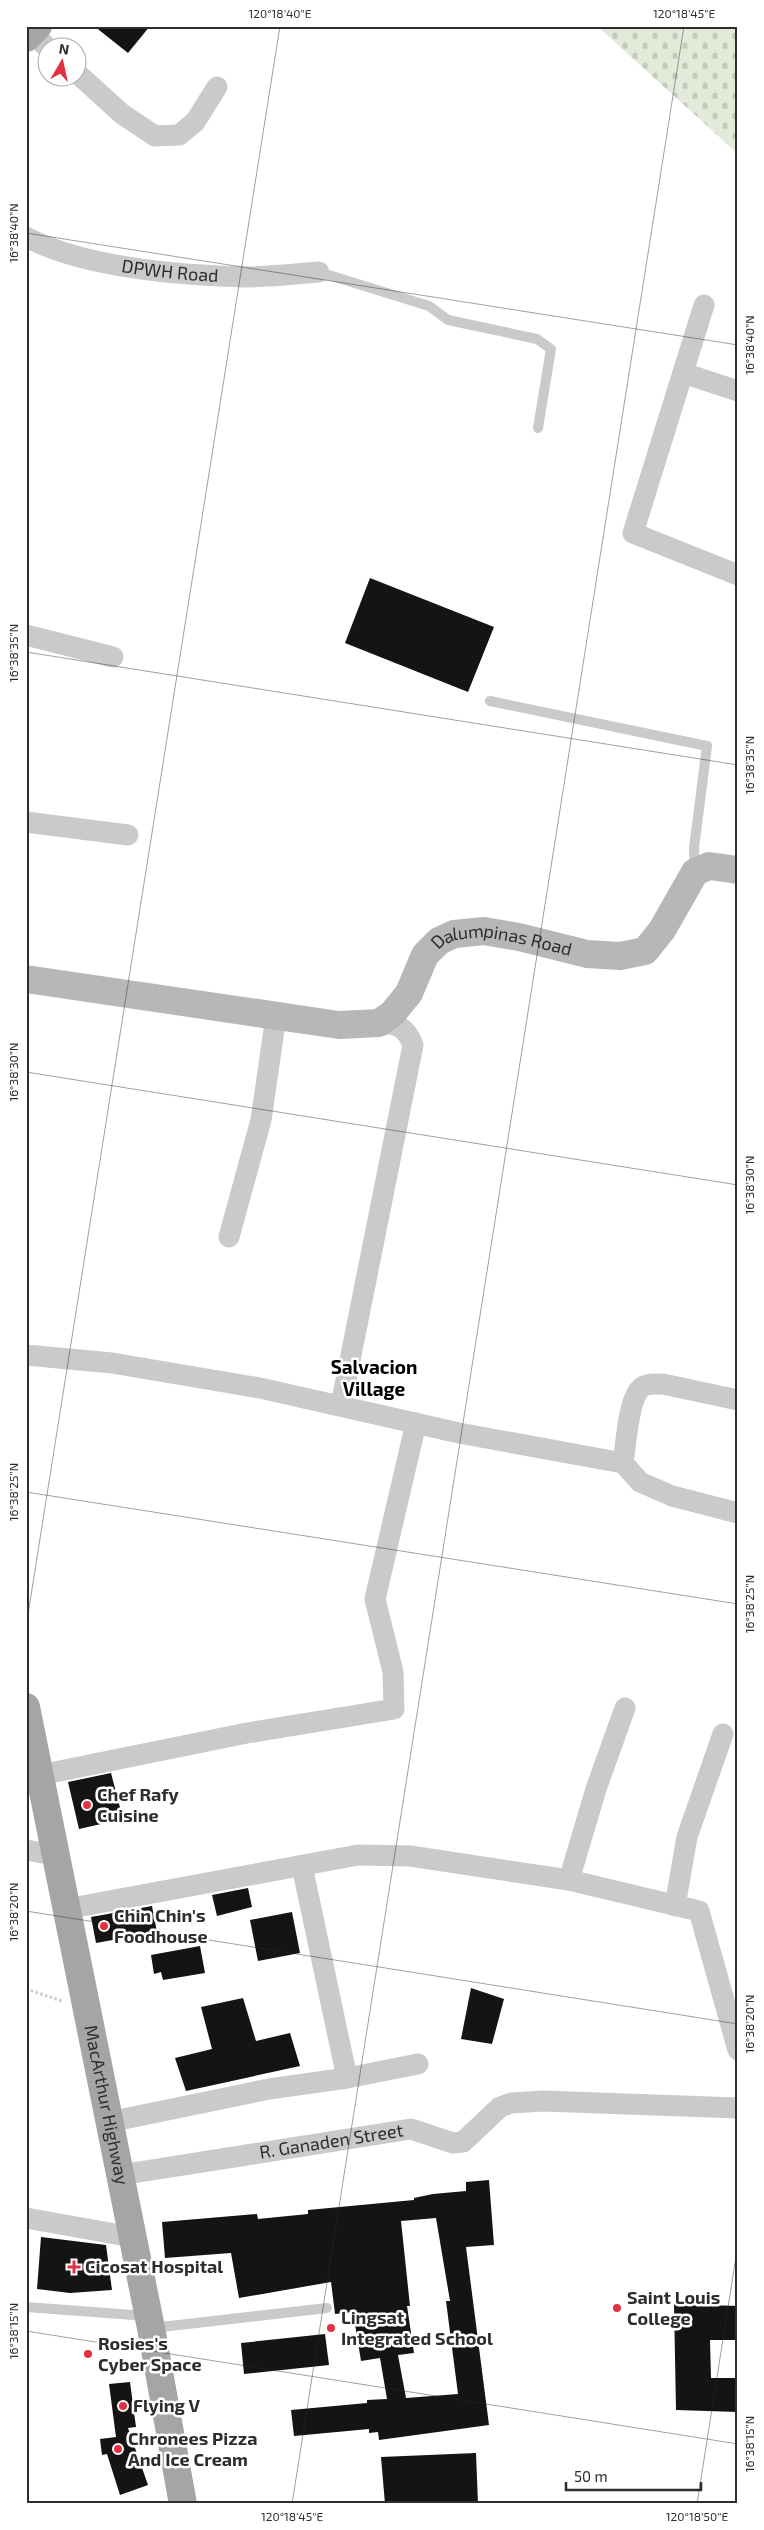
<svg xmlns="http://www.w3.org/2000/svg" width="764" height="2530" viewBox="0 0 764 2530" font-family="'Exo 2',sans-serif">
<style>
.cemetery{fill:url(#cemetery-stones)}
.building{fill:#141414;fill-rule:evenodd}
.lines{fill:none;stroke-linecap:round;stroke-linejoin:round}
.path{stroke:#cacaca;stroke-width:3;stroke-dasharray:2.5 2.5;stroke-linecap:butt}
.lane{stroke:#cacaca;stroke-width:10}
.street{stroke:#cacaca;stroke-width:21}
.secondary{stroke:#b7b7b7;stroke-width:28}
.primary{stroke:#a5a5a5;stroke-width:28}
.ticks{fill:none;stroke:#2d2d2d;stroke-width:1;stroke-opacity:0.45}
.poi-dot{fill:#e13142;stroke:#fff;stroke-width:2}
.labels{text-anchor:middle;stroke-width:5;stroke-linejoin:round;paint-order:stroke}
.street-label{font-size:18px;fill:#2d2d2d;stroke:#fff}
.poi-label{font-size:18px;font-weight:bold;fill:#2d2d2d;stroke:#fff;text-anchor:start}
.neighbourhood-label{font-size:19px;font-weight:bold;fill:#000;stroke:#fff}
.neatline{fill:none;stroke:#2d2d2d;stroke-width:2}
.ticks-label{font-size:12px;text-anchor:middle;fill:#2d2d2d}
</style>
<defs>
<pattern id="cemetery-stones" width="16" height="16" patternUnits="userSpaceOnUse" patternTransform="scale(1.25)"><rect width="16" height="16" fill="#e3eada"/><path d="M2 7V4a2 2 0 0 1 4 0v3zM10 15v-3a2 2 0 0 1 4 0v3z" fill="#c3c9bb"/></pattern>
</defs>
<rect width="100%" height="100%" fill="#fff"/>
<path class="cemetery" d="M597,26H738V154Z"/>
<g class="building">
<path d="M94,26H150L128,53Z"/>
<path d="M370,578L494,627L468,692L345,643Z"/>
<path d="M111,1773L123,1819L79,1829L68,1782Z"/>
<path d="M248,1888L252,1907L217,1916L212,1895Z"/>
<path d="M152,1906L157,1932L96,1943L91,1917Z"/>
<path d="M292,1912L300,1953L258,1961L250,1920Z"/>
<path d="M200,1946L205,1973L163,1980L161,1972L154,1974L151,1955Z"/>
<path d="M471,1988L504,1999L492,2044L461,2039Z"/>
<path d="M243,1998L256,2041L290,2033L300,2066L186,2091L175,2058L212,2049L201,2007Z"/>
<path d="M489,2180L494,2245L466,2247L489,2425L379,2440L378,2432L369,2433V2429L294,2436L291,2410L367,2403V2400L387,2399L380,2358L361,2361L353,2312L335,2314L331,2282L239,2298L231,2253L165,2258L162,2222L257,2214L258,2219L308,2214V2210L414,2200V2198L433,2194L466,2191V2182ZM436,2218L450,2301H446L458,2394L406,2398L398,2355L414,2353L407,2306H410L401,2221Z"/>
<path d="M41,2237L106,2245L112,2290L70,2293L37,2289Z"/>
<path d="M674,2304L738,2306V2340H710L711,2378H738V2412L676,2410Z"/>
<path d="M325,2334L329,2365L244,2374L241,2343Z"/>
<path d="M130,2382L136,2427L128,2428L148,2485L120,2495L107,2454L102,2455L100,2439L116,2437L109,2384Z"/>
<path d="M476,2453L478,2504H385L381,2457Z"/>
</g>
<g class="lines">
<path class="path" d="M26,1989L62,2001"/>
<g class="lane">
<path d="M319,272L429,306L448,320L537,339L551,349L538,428"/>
<path d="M490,701L707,746L694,848L695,871"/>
<path d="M26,2307L147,2316"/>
<path d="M152,2328L327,2308"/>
</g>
<g class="street">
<path d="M32,33L48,48"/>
<path d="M78,74L122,114L155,136L179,135L195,122L217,87"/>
<path id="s1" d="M26,237C83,267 179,275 243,277C268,277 294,274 319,272"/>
<path d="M704,305L633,533L738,575"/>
<path d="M683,373L738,391"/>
<path d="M26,635L113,657"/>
<path d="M26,822L128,835"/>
<path d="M229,1237L261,1120L276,1016"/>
<path d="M26,1355L112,1363L260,1388L459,1433L623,1463L640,1482L672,1496L738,1513"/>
<path d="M341,1405L413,1045C406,1027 398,1024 379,1023"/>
<path d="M623,1463C626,1446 628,1399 641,1388C646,1383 656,1384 663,1384L738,1400"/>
<path d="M40,1775L247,1733L394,1709L393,1672L375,1599L416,1423"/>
<path d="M26,1850L54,1855"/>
<path d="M302,1866L347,2078"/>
<path d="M569,1880L596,1789L625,1708"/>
<path d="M675,1906L687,1837L723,1734"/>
<path d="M66,1909L358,1855L410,1856L569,1880L699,1911L738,2050"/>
<path d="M109,2122L269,2089L347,2078L418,2064"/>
<path id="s2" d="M120,2175L411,2129L453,2143L463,2142L500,2107L511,2103L543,2101L738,2108"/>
<path d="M26,2218L132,2237"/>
</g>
<path class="secondary" id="s3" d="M26,979L339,1025L379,1023L392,1014L409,993L425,955L439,941L454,934L484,931L519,937L587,954L620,956L645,951L662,930L695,872L709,866L738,870"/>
<g class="primary">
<path d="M26,38L38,26"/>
<path id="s4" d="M26,1707L151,2328L183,2504"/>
</g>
</g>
<path class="ticks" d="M26,233L738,345M26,652L738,765M26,1072L738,1185M26,1492L738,1604M26,1627L280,26M26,1911L738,2024M26,2331L738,2444M292,2504L684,26M697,2504L738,2244"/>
<g class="poi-dot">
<circle cx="87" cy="1805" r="5"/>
<circle cx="104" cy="1926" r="5"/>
<path d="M71.5 2259.5h5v5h5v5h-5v5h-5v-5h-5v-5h5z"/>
<circle cx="617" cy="2308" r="5"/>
<circle cx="331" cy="2328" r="5"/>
<circle cx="88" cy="2354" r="5"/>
<circle cx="123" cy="2406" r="5"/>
<circle cx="118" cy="2449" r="5"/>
</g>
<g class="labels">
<g class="street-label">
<text dy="6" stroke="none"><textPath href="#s1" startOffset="149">DPWH Road</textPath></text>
<text dy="6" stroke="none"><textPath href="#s3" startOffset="525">Dalumpinas Road</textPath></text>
<text dy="6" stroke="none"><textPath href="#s4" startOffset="406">MacArthur Highway</textPath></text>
<text dy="6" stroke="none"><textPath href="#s2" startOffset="214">R. Ganaden Street</textPath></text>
</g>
<g class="poi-label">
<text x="97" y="1801">Chef Rafy<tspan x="97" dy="21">Cuisine</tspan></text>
<text x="114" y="1922">Chin Chin's<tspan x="114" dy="21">Foodhouse</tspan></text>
<text x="85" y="2273">Cicosat Hospital</text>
<text x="627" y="2304">Saint Louis<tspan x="627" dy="21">College</tspan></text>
<text x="341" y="2324">Lingsat<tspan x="341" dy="21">Integrated School</tspan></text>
<text x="98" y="2350">Rosies's<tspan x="98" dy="21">Cyber Space</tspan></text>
<text x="133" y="2412">Flying V</text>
<text x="128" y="2445">Chronees Pizza<tspan x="128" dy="21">And Ice Cream</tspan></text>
</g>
<g class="neighbourhood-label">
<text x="374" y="1374">Salvacion<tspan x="374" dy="22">Village</tspan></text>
</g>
</g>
<rect width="764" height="2530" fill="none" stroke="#ffffff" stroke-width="55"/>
<g transform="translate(62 62) rotate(9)"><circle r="24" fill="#ffffff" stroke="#ababab"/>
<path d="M0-4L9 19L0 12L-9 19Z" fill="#e13142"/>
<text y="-8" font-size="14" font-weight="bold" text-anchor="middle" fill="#2d2d2d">N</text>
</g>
<path d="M566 2482v8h135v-8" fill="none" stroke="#2d2d2d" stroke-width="2.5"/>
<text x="574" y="2482" font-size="15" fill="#2d2d2d" stroke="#ffffff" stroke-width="4" paint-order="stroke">50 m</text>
<rect x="28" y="28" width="708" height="2474" class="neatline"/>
<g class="ticks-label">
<text x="280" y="18">120°18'40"E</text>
<text x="684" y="18">120°18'45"E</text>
<text transform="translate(14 233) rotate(-90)" y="4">16°38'40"N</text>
<text transform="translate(750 345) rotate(-90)" y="4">16°38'40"N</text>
<text transform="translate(14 653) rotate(-90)" y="4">16°38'35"N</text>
<text transform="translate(750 765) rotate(-90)" y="4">16°38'35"N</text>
<text transform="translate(14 1072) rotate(-90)" y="4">16°38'30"N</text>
<text transform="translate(750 1185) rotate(-90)" y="4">16°38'30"N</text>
<text transform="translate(14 1492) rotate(-90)" y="4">16°38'25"N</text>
<text transform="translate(750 1604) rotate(-90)" y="4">16°38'25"N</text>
<text transform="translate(14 1912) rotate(-90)" y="4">16°38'20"N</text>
<text transform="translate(750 2024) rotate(-90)" y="4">16°38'20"N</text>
<text transform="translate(14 2331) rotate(-90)" y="4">16°38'15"N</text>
<text transform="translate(750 2444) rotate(-90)" y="4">16°38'15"N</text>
<text x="292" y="2521">120°18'45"E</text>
<text x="697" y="2521">120°18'50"E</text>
</g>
</svg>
